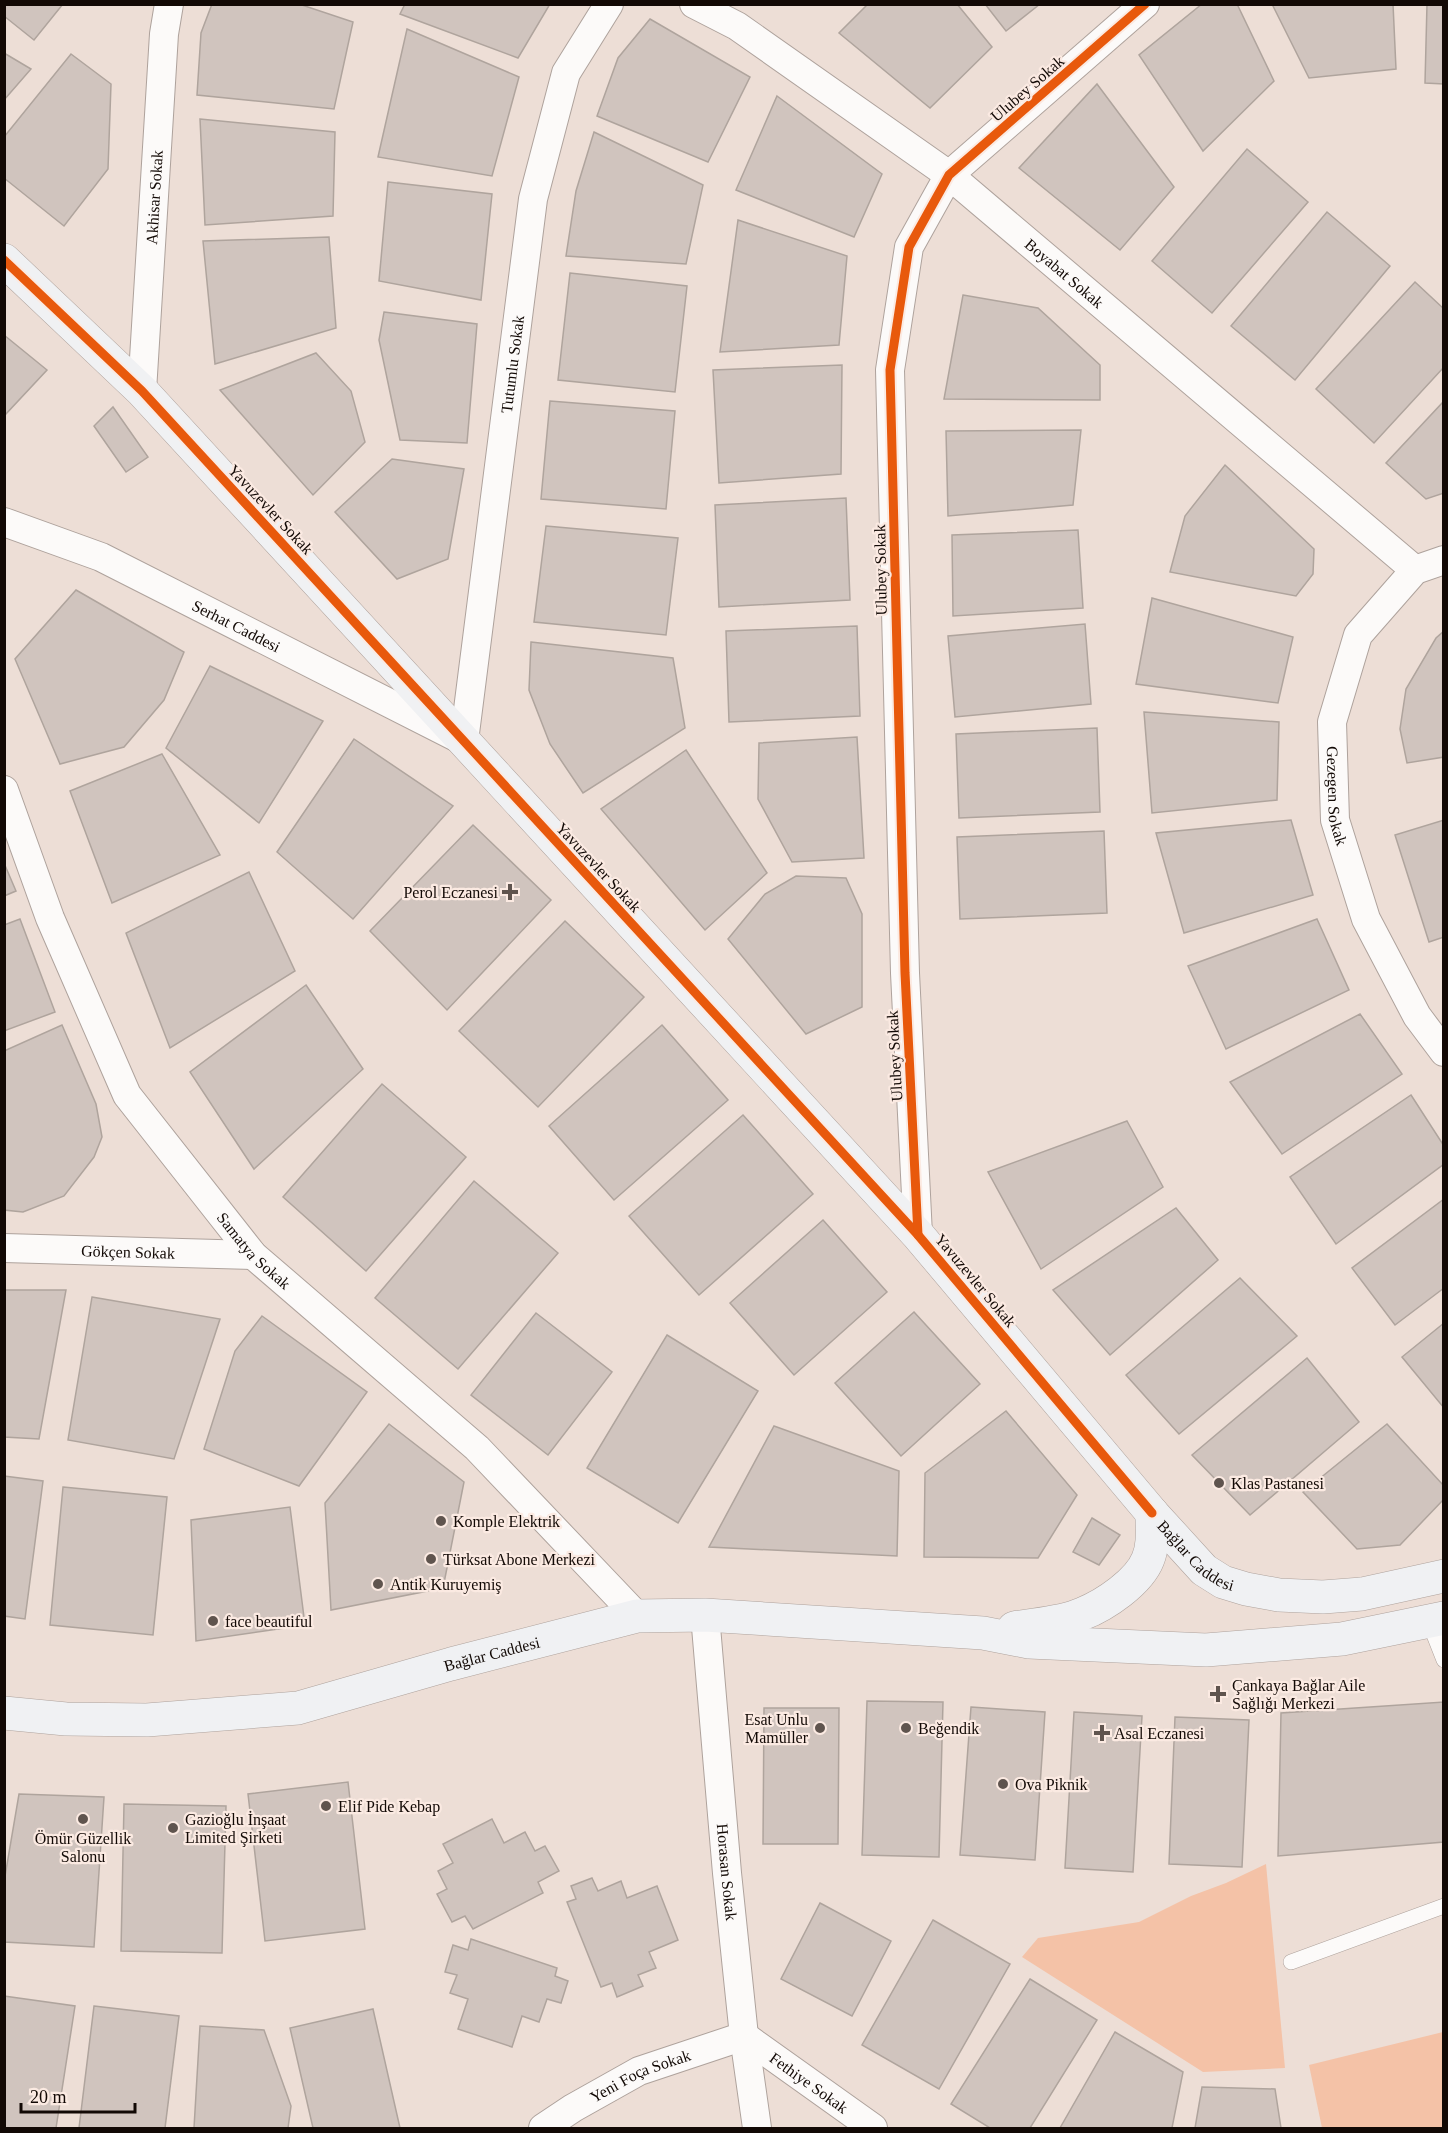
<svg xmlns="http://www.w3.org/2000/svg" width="1448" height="2133" viewBox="0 0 1448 2133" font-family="Georgia,serif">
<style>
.green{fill:#f4c2a7}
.building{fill:#d0c4be;stroke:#afa49d;stroke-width:1.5}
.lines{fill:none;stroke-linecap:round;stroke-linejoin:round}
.lane-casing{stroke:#aea29c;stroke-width:16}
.street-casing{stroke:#aea29c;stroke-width:30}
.secondary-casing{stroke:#aea29c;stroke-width:34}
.lane{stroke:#fcfaf9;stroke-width:15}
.street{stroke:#fcfaf9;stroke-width:28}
.secondary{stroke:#f0f1f3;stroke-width:33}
.cycleway-casing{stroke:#fbeae2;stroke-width:13}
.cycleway{stroke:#e8590c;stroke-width:9}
.poi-dot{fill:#5f544e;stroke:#fbeae2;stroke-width:2}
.labels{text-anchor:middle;stroke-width:4.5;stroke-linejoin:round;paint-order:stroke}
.street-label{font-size:16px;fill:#120905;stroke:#fbeae2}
.poi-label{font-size:16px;fill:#120905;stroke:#fbeae2;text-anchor:start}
</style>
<rect width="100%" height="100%" fill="#edded6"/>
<g class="green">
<path d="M1266,1864L1285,2068L1203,2072L1022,1957L1038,1938L1139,1922L1191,1896L1226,1883Z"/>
<path d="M1443,2032V2128H1322L1309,2065Z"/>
</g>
<g class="building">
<path d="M4,4H63L34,40L4,16Z"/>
<path d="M212,4H299L353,22L334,109L197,95L201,33Z"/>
<path d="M405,4H550L518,58L400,14Z"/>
<path d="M868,4H957L992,47L930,108L839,33Z"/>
<path d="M985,4H1040L1006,31Z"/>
<path d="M1202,4H1237L1274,81L1203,151L1139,55Z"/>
<path d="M1272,4H1393L1396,69L1309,78Z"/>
<path d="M1427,4H1444V84L1425,83Z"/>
<path d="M650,19L750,77L708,162L597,116L618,58Z"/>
<path d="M407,29L519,77L492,176L378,157Z"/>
<path d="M4,53L31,69L4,100Z"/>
<path d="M71,54L111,84L108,169L64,226L4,178V137Z"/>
<path d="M1097,84L1174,187L1120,250L1019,168Z"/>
<path d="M777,96L882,174L854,237L736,190Z"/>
<path d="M200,119L335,132L333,216L205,225Z"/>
<path d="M594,132L703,185L686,264L566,256L576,191Z"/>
<path d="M1247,149L1308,202L1212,313L1152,261Z"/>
<path d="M388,182L492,194L481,300L379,281Z"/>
<path d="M1327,212L1390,266L1295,380L1231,326Z"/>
<path d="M738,220L847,256L839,345L720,352Z"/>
<path d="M329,237L336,328L215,364L203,241Z"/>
<path d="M570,273L687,286L675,392L558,380Z"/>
<path d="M1415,282L1444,309V367L1374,443L1316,389Z"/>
<path d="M963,295L1038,308L1100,365V400L944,399Z"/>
<path d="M384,312L477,324L467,443L400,440L379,340Z"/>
<path d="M4,335L47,370L4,416Z"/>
<path d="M316,353L351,391L365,442L313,495L220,390Z"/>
<path d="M842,365L841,474L719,483L713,370Z"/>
<path d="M550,401L675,411L666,509L541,499Z"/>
<path d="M1444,401V493L1426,499L1386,463Z"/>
<path d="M113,407L148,457L126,472L94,426Z"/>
<path d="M1081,430L1073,505L948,516L946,431Z"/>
<path d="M392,459L464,469L448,559L397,579L335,512Z"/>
<path d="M1225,465L1314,549L1313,574L1296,596L1170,572L1185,516Z"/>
<path d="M846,498L850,600L719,607L715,505Z"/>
<path d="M546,526L678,538L666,635L534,622Z"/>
<path d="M1078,530L1083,608L953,616L952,535Z"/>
<path d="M76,590L184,652L164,700L124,747L60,764L15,659Z"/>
<path d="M1152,598L1293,637L1278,703L1136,684Z"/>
<path d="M1085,624L1091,704L955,717L948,636Z"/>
<path d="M857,626L860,716L729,722L726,631Z"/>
<path d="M1444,631V757L1407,763L1400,729L1406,689L1436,638Z"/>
<path d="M531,642L673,658L685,728L583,793L550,744L529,690Z"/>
<path d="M210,666L323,721L259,823L166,748Z"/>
<path d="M1144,712L1279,722L1277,800L1152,813Z"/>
<path d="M1097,728L1100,812L959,818L956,734Z"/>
<path d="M857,737L864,858L792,862L758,799L759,743Z"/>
<path d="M354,739L453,806L353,919L277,852Z"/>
<path d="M686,750L767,873L705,930L601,809Z"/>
<path d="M162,754L220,855L112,903L70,791Z"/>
<path d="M1291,820L1313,895L1184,933L1156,833Z"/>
<path d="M1444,820V937L1429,942L1395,835Z"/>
<path d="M473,825L551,900L447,1010L370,931Z"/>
<path d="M1104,831L1107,913L960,919L957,837Z"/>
<path d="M4,863L16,891L4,896Z"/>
<path d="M249,872L295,971L170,1048L126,933Z"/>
<path d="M796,876L846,878L862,914V1007L806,1034L728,939L765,894Z"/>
<path d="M20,919L55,1012L4,1031V925Z"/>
<path d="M1317,919L1349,990L1226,1049L1188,966Z"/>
<path d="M565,921L644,997L538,1107L459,1031Z"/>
<path d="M306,985L363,1069L254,1169L190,1072Z"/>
<path d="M1360,1014L1402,1074L1282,1154L1230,1082Z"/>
<path d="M62,1025L96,1104L102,1137L94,1157L64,1196L23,1212L4,1210V1051Z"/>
<path d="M662,1025L728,1100L614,1200L549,1126Z"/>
<path d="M382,1084L466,1157L366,1271L283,1197Z"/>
<path d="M1411,1095L1444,1146V1164L1336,1244L1290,1177Z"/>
<path d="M743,1115L813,1194L699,1295L629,1216Z"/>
<path d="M1127,1121L1163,1187L1041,1269L988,1172Z"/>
<path d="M474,1181L558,1253L458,1369L375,1298Z"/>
<path d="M1444,1199V1288L1395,1325L1352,1268Z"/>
<path d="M1176,1208L1218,1260L1110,1355L1053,1290Z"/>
<path d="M823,1220L887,1292L794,1375L730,1303Z"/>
<path d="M1240,1278L1297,1336L1179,1434L1126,1375Z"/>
<path d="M4,1290H66L39,1439L4,1437Z"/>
<path d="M92,1297L220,1319L174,1459L68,1440Z"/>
<path d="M914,1312L980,1384L901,1456L835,1383Z"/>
<path d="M536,1313L612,1372L548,1455L471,1395Z"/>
<path d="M262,1316L367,1392L299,1486L204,1449L235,1351Z"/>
<path d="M1444,1323V1408L1402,1357Z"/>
<path d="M667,1335L758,1391L678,1523L587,1468Z"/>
<path d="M1307,1358L1359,1422L1250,1515L1192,1455Z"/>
<path d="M1006,1411L1077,1495L1038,1558L924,1557L925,1473Z"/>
<path d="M389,1424L464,1482L443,1588L331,1610L325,1503Z"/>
<path d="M1387,1424L1444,1486V1499L1400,1545L1357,1549L1303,1492Z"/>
<path d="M774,1426L899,1471L897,1556L709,1547Z"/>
<path d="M4,1476L43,1481L25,1619L4,1616Z"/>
<path d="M63,1487L167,1497L153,1635L50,1625Z"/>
<path d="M290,1507L305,1625L196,1641L191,1520Z"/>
<path d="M1092,1518L1120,1535L1099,1565L1073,1552Z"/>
<path d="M867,1701L943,1702L939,1857L862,1855Z"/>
<path d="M1444,1702V1842L1278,1856L1281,1713Z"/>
<path d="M971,1707L1045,1712L1035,1860L960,1855Z"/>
<path d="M764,1708H839L838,1844H763Z"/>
<path d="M1074,1712L1142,1716L1133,1872L1065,1868Z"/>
<path d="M1175,1717L1249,1720L1242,1867L1169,1864Z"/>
<path d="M348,1782L365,1929L265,1941L248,1794Z"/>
<path d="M19,1794L104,1797L94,1947L4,1942V1882Z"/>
<path d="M124,1804L226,1806L222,1953L121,1951Z"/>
<path d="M492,1819L504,1843L525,1832L535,1851L545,1846L559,1871L538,1882L543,1893L473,1929L465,1916L452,1922L437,1894L447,1889L438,1871L453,1863L443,1844Z"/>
<path d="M592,1878L598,1891L621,1881L627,1898L657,1886L678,1940L649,1952L656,1968L638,1975L643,1986L617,1997L612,1983L601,1987L567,1902L576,1899L571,1886Z"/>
<path d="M820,1903L891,1941L852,2016L781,1979Z"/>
<path d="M933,1920L1010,1964L939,2089L862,2045Z"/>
<path d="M471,1939L557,1968L555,1976L568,1981L561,2003L547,1999L539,2022L522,2016L512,2047L458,2029L468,1999L450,1993L457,1975L445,1972L453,1945L468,1950Z"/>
<path d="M1030,1979L1097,2020L1030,2128H990L951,2104Z"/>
<path d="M4,1996L75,2006L56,2128H4Z"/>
<path d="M94,2006L179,2016L165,2128H79Z"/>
<path d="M373,2009L400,2128H313L290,2028Z"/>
<path d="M200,2026L264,2030L291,2106L288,2128H194Z"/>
<path d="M1115,2032L1183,2072L1172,2128H1060Z"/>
<path d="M1202,2087L1275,2089L1281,2128H1195Z"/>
</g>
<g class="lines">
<defs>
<g id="lane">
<path d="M1429,1622L1444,1660"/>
<path d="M1291,1962L1444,1906"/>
</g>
<g id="street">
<path id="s1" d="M694,4L737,26L949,175L1415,570"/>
<path id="s2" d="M142,391L164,34L169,4"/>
<path id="s3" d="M4,522L101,557L464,741L533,199L566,73L609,4"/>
<path id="s4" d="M1444,560L1415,570L1358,635L1332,722L1335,820L1366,919L1417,1016L1444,1052"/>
<path id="s5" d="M4,790L50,918L127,1095L253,1255L477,1448L637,1616"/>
<path d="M918,1235L905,973L890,370L909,247L949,175L1145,4"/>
<path id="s6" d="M4,1248L253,1255"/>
<path id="s7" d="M705,1615L727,1873L744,2036L757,2128"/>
<path id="s8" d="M744,2036L873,2128"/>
<path id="s9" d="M543,2128L573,2108L639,2071L744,2036"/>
</g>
<g id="secondary">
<path id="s10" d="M4,260L142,391L918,1235L1152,1513L1204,1570L1223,1582L1246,1589L1279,1595L1323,1597L1362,1594L1444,1576"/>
<path d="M1014,1628C1036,1624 1062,1623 1082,1614C1105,1605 1139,1582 1148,1559C1154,1544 1152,1529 1152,1513"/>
<path id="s11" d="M4,1713L66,1719L147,1720L298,1708L451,1664L637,1616L705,1615L983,1633L1029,1642L1206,1650L1342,1639L1444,1618"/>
</g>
</defs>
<use href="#lane" class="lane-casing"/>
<use href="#street" class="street-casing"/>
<use href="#secondary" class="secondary-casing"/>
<use href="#lane" class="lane"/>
<use href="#street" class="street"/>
<use href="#secondary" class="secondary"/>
<defs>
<g id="cycleway">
<path d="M4,260L142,391L918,1235L1152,1513"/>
<path d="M918,1235L905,973L890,370L909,247L949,175L1145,4"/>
</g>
</defs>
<use href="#cycleway" class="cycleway-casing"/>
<use href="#cycleway" class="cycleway"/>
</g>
<g class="poi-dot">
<path d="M507 883h6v6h6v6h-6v6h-6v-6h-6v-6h6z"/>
<circle cx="1219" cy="1483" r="6"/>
<circle cx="441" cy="1521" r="6"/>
<circle cx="431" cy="1559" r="6"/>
<circle cx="378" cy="1584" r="6"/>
<circle cx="213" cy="1621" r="6"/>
<path d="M1215 1685h6v6h6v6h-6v6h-6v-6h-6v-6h6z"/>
<circle cx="820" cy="1728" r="6"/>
<circle cx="906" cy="1728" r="6"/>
<path d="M1099 1724h6v6h6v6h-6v6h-6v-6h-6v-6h6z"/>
<circle cx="1003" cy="1784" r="6"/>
<circle cx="326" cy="1806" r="6"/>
<circle cx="83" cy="1819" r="6"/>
<circle cx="173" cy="1828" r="6"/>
</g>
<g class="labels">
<g class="street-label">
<text transform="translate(1027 88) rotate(-41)" y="6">Ulubey Sokak</text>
<text dy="6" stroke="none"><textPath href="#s2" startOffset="194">Akhisar Sokak</textPath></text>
<text dy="6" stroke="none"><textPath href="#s1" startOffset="459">Boyabat Sokak</textPath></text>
<text dy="6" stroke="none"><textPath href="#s3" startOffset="890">Tutumlu Sokak</textPath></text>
<text transform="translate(271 509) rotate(47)" y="6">Yavuzevler Sokak</text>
<text transform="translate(880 570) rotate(-91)" y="6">Ulubey Sokak</text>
<text dy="6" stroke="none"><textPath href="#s3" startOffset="255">Serhat Caddesi</textPath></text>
<text dy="6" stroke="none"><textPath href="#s4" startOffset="282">Gezegen Sokak</textPath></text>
<text transform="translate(599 867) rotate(47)" y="6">Yavuzevler Sokak</text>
<text transform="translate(894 1056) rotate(-93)" y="6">Ulubey Sokak</text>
<text dy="6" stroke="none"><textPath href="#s5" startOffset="530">Samatya Sokak</textPath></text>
<text dy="6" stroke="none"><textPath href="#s6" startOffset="124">Gökçen Sokak</textPath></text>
<text transform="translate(976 1280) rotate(50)" y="6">Yavuzevler Sokak</text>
<text dy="6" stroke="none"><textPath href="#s10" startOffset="1762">Bağlar Caddesi</textPath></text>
<text dy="6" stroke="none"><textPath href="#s11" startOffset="496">Bağlar Caddesi</textPath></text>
<text dy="6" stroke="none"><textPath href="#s7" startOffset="258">Horasan Sokak</textPath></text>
<text dy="6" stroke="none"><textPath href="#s9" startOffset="111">Yeni Foça Sokak</textPath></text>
<text dy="6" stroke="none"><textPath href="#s8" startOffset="80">Fethiye Sokak</textPath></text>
</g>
<g class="poi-label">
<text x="498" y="898" text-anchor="end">Perol Eczanesi</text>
<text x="1231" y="1489">Klas Pastanesi</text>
<text x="453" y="1527">Komple Elektrik</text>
<text x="443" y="1565">Türksat Abone Merkezi</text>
<text x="390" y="1590">Antik Kuruyemiş</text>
<text x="225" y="1627">face beautiful</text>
<text x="1232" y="1691">Çankaya Bağlar Aile<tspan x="1232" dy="18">Sağlığı Merkezi</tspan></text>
<text x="808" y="1725" text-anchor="end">Esat Unlu<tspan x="808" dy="18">Mamüller</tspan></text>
<text x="918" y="1734">Beğendik</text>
<text x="1114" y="1739">Asal Eczanesi</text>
<text x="1015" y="1790">Ova Piknik</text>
<text x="338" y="1812">Elif Pide Kebap</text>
<text x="185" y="1825">Gazioğlu İnşaat<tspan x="185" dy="18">Limited Şirketi</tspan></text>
<text x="83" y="1844" text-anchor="middle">Ömür Güzellik<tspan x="83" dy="18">Salonu</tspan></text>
</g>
</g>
<rect width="1448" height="2133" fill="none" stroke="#120905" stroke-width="12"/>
<path d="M21 2103v9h114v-9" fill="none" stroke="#120905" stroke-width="3"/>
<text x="30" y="2103" font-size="18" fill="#120905" stroke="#fbeae2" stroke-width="4.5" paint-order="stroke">20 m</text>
</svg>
